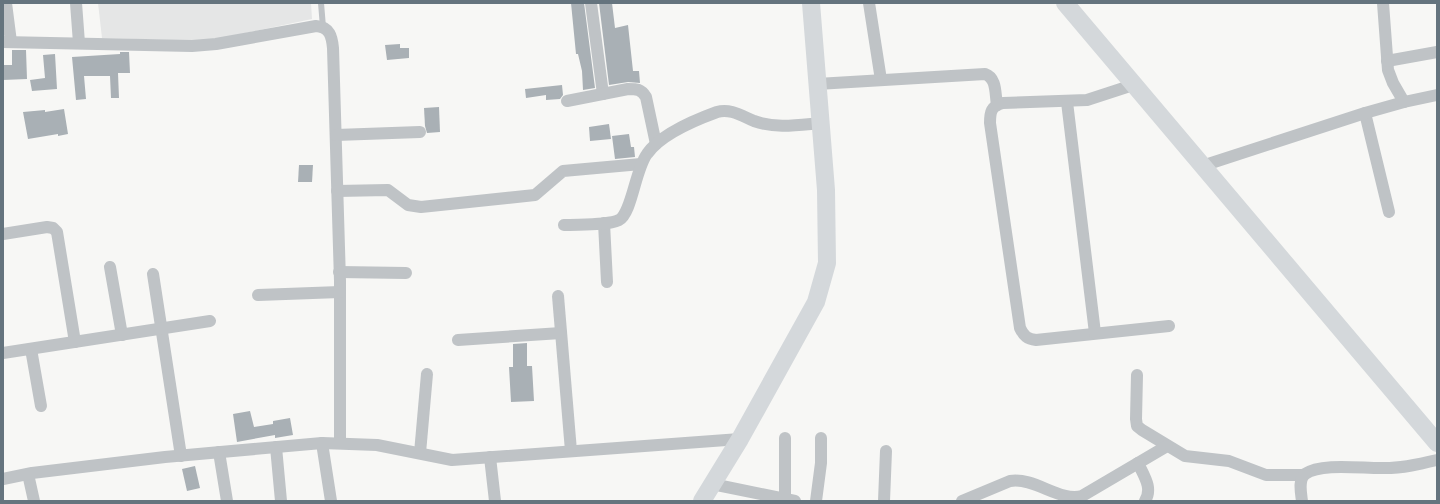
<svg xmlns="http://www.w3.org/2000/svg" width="1440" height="504" viewBox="0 0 1440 504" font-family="Lato,sans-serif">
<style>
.built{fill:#e5e6e6}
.building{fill:#a9b0b5}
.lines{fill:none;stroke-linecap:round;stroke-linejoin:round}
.lane{stroke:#bfc3c6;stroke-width:6}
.street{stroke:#bfc3c6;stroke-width:12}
.secondary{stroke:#d4d8db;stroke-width:18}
</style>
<rect width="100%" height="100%" fill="#f7f7f5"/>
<path class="built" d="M98,3H311L312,19L207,41L102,38Z"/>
<g class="building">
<path d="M571,3H584L595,88L583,90L582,71L578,54H576Z"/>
<path d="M599,3H612L615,28L628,25L633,71H639L640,83L628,82L609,85Z"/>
<path d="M400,44V48H409V58L387,60L385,45Z"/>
<path d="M12,50H26L27,79L3,80V65H12Z"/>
<path d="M120,52H129L130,73H118L119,98H111L110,76H84L86,99L76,100L72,57L120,54Z"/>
<path d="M55,54L57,89L32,91L30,80L45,78L43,55Z"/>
<path d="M562,85L563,95L560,99L546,100V95L526,98L525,89Z"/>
<path d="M439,107L440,132L427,133L425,126L424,108Z"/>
<path d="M64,109L68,134L58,136V134L28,139L23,112L45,110V112Z"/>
<path d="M609,124L611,139L590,141L589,127Z"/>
<path d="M629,134L631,147H634L635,157L615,159L612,136Z"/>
<path d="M299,165H313L312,182H298Z"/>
<path d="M527,343V366H532L534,401L511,402L509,367H513V344Z"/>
<path d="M250,411L254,427L273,424V421L290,418L293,435L275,438V435L237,442L233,414Z"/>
<path d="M195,466L200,488L187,491L182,469Z"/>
</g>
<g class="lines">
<path class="lane" d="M321,3L323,27"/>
<g class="street">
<path d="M6,3L11,42"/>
<path d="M76,3L79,43"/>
<path d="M591,3L603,94"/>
<path d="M869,3L881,80"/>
<path d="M1383,3L1388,70L1393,83L1404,102"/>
<path d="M3,42L192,46L216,44L316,26C330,27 332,37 333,48L340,281V443"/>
<path d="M1387,61L1437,52"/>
<path d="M817,84L985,74C997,78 995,94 997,105"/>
<path d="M1133,85L1087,100L1003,103C991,106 990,112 990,123L1020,328C1024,336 1027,339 1036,340L1169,326"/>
<path d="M567,101L628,89C637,89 641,89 646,97L656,144"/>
<path d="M1067,102L1095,333"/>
<path d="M1365,113L1389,212"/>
<path d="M336,135L420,132"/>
<path d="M1202,166L1365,113L1404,102L1437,95"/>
<path d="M337,191L388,190L408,205L421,207L535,195L563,171L641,164"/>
<path d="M604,223L607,282"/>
<path d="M564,225C579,224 606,226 619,220C632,213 635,170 647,154C660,135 695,120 717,112C730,108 742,116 754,121C776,129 798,125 821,123"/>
<path d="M3,234L47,227L53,228L57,232L75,342"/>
<path d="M110,267L122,335"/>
<path d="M339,272L406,273"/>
<path d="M153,274L181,456"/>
<path d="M258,295L340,292"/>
<path d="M558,296L571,451"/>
<path d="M458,340L561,333"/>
<path d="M31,349L41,406"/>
<path d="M3,353L210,321"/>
<path d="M1137,375L1136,419L1137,426L1142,430L1185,456L1229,461L1266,475H1304"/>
<path d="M322,443L331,501"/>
<path d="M276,447L281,501"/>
<path d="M219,452L227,501"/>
<path d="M420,453L427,374"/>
<path d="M490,457L495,501"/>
<path d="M1138,463C1144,476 1153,488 1145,501"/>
<path d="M28,474L34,501"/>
<path d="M3,479L32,473L165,457L322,443L377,445L452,460L740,439"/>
<path d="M712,484L795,501"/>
<path d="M785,499V438"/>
<path d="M816,501L821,463V438"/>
<path d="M884,501L886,451"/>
<path d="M962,501L1010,481C1035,477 1059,502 1082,496L1167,446"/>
<path d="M1302,501C1301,493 1298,480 1305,474C1322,462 1365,469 1385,468C1403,468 1420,464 1437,460"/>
</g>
<g class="secondary">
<path d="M1065,3L1437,443"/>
<path d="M702,501L740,439L816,302L827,263L826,190L811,3"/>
</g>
</g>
<rect width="1440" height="504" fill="none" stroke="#65747e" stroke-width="8"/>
</svg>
